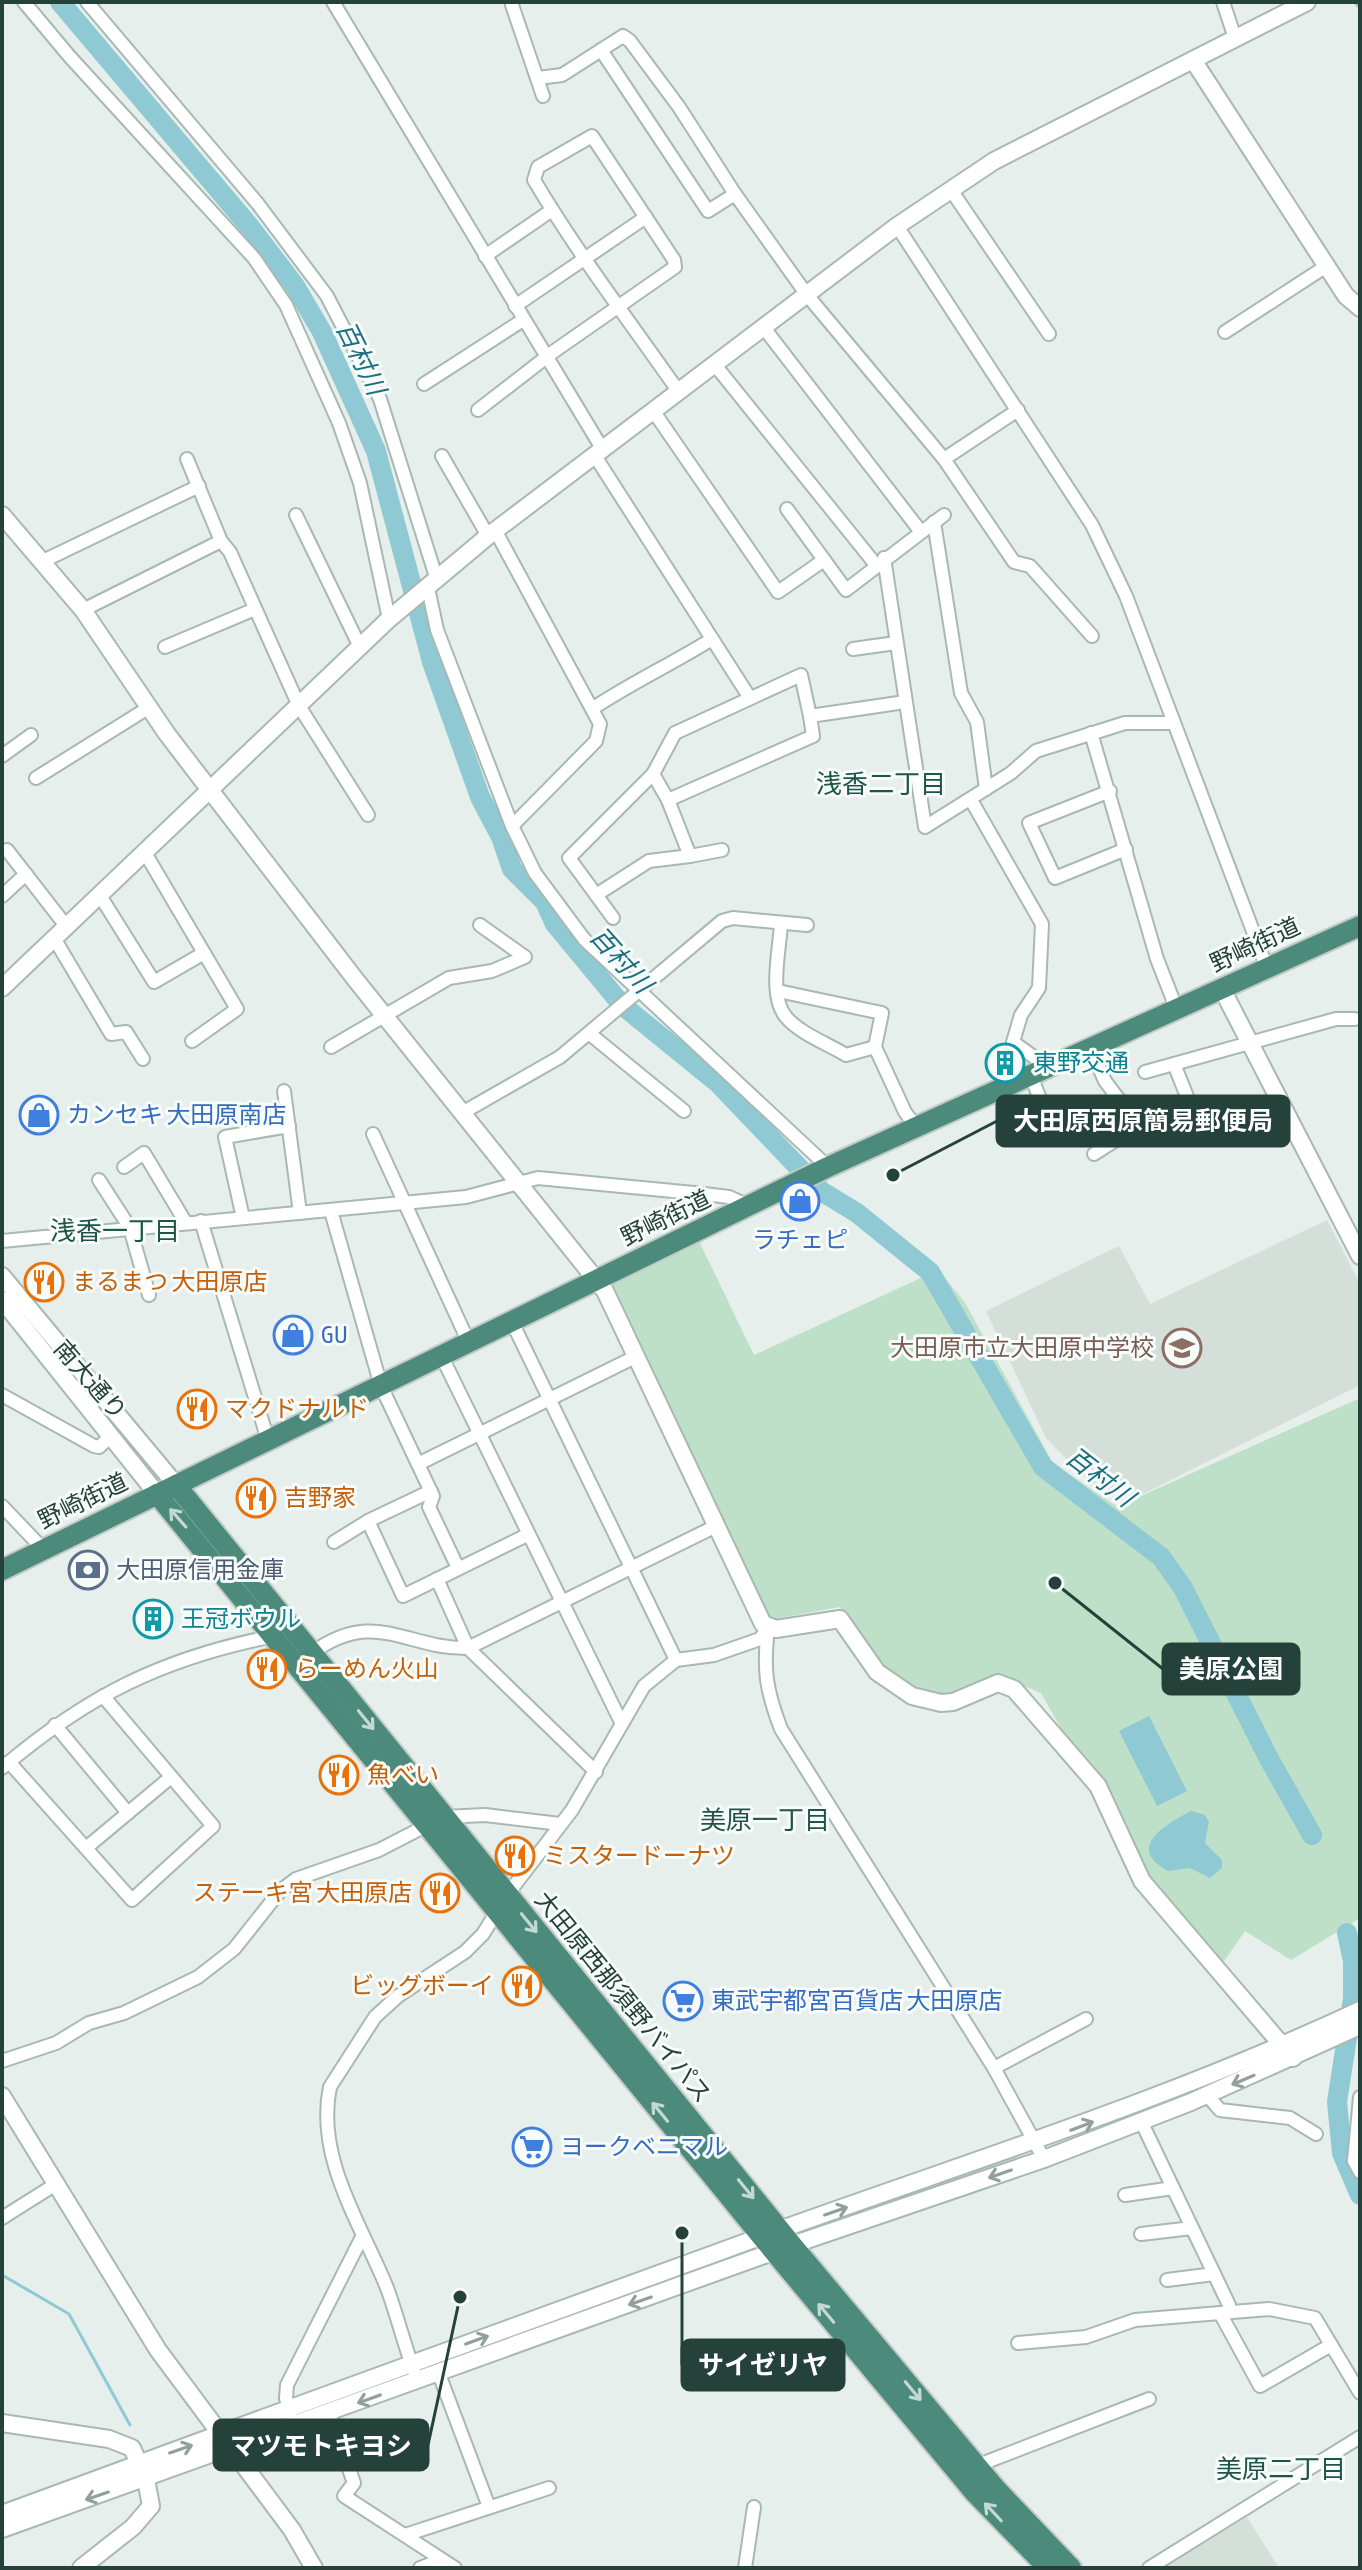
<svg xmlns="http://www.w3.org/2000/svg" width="1362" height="2570" viewBox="0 0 1362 2570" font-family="'Asap Condensed','Noto Sans JP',sans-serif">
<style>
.built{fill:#d4dfda}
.green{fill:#bfe0c8}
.water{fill:#8ec9d4}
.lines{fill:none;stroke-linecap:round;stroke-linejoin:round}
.stream{stroke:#8ec9d4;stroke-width:3}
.river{stroke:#8ec9d4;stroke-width:20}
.minor-casing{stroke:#a8b8b2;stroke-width:16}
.tertiary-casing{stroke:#a8b8b2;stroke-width:20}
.trunk-casing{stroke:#c2cac8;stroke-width:24}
.minor{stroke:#fff;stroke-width:12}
.tertiary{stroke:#fff;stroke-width:16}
.trunk{stroke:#4c8a7c;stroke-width:20}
.oneway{stroke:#c4d9d4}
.oneway2{stroke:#92a09c}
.labels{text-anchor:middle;stroke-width:6;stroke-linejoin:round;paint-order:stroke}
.street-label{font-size:24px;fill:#24423a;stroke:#f7fbf9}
.culture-label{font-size:24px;fill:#0d838f;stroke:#f7fbf9;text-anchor:start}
.shop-label{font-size:24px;fill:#366cbe;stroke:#f7fbf9;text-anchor:start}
.food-label{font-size:24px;fill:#c56008;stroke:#f7fbf9;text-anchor:start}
.education-label{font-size:24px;fill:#785e54;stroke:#f7fbf9;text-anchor:end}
.service-label{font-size:24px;fill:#4e5e75;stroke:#f7fbf9;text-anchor:start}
.water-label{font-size:26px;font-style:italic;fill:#1c6f80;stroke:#f7fbf9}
.neighbourhood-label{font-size:26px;fill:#1f5548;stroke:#f7fbf9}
.leader{fill:none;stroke:#24423a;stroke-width:3}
.callout-dot{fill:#24423a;stroke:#f7fbf9;stroke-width:3}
.callout{fill:#24423a;stroke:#24423a;stroke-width:3}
.callout-label{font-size:26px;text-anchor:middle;font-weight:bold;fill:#fff}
</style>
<rect width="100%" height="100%" fill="#e6efeb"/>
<g class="built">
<path d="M1327,1220L1360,1284V1385L1123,1504L1084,1477L1046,1438L986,1311L1119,1246L1150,1304Z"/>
<path d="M1247,2517L1279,2568H1164Z"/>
</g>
<path class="green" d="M699,1241L754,1355L938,1270L964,1301L1053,1463L1122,1510L1123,1504L1360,1398V1918L1291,1960L1245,1931L1222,1964L1146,1878L1041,1693C998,1674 995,1684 952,1694C897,1706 865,1644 840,1607L770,1620L764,1614L611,1285Z"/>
<g class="water">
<path d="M1149,1716L1187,1791L1157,1806L1119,1731Z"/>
<path d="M1191,1811L1205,1815L1209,1822L1205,1843L1222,1860V1868L1210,1878L1190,1868L1168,1871C1124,1847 1168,1823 1191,1811Z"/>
</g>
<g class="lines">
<g class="stream">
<path d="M1354,2L1360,8"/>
<path d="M2,2275L69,2314L130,2425"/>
</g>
<g class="river">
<path d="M60,2L250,227L295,286L322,332L376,451L432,662L480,797L501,837L512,869L545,902L555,924L622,1005L719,1084L821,1191L857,1213L930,1272L1043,1467L1161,1557L1183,1588L1269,1759L1312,1835"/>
<path d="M1347,1933L1353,1961V1999L1337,2102L1342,2153L1360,2195"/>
</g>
<defs>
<g id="minor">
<path d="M24,2L70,57L254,258L286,305L339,423L360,483L389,619"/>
<path d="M87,2L258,204L327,296L380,399L437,580"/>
<path d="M333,2L603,450"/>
<path d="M1223,2L1235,38"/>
<path d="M512,5L543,96"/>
<path d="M601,50L708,211L735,194"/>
<path d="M538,78L562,75L623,36L630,41L679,107L735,194L807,295L944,459L1014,562L1030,566L1092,636"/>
<path d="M951,190L1049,334"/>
<path d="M897,226L1092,525L1126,596L1267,968"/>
<path d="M485,256L552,210"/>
<path d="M515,306L646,217"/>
<path d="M764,328L921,532"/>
<path d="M1225,332L1328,265"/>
<path d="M715,365L876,565"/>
<path d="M424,384L523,320"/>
<path d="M478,410L553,352L675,267L674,260L592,136L538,167L534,180C578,254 630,322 679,392"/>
<path d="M654,412L778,592L824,560"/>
<path d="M442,456L488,536"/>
<path d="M595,456L750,698"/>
<path d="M187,459L221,541L230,552L299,706L368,815"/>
<path d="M944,459L1018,410"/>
<path d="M787,509L846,590L944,515"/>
<path d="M296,515L360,647"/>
<path d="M934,522L961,693L977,722L986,789"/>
<path d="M495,530L600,724L596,741L512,826"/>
<path d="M884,558L925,827L1011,773L1036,751L1125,723H1172"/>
<path d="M41,562L199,486"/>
<path d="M428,588L437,630L512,826L535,873L584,939L828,1167"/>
<path d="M83,610L221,541"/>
<path d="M165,647L255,609"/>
<path d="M853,649L896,643"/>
<path d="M592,709C631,683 672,664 712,639"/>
<path d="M1091,733L1157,959L1177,1010"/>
<path d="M2,756L31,735"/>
<path d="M653,774L675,733L801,675L810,716"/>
<path d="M36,778L148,708"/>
<path d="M1110,791L1029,823L1055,878L1126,849"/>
<path d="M971,800L1042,924L1039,988L1021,1015L1013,1042L1049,1068"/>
<path d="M7,850L66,926"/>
<path d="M144,851L237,1009L192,1041"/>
<path d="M690,856L722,850"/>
<path d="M99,894L154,982L204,953"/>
<path d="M596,895L649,861L690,856L668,800"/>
<path d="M2,896L26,874"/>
<path d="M613,918L569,858L653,774L668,800L813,736L810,716L905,702"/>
<path d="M781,923C780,949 768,996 786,1017C799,1033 828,1044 846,1055L875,1047"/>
<path d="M54,938L111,1034L126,1032L143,1059"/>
<path d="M778,991L882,1013L875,1047L905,1112L917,1128"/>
<path d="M590,1034L684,1111"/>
<path d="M331,1047L449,978L492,971L525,957L480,925"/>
<path d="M1091,1049L1105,1081L1147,1137"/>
<path d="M1174,1064L1192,1109"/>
<path d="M1145,1072L1336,1019H1355"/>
<path d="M1031,1076L1055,1137"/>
<path d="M284,1091L300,1213"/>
<path d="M462,1113L560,1057L722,921L733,918L807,925"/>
<path d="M373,1134L469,1343"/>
<path d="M1094,1154L1136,1127"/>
<path d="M124,1167L144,1153L186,1223"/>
<path d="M99,1180L130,1228L149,1295"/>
<path d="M331,1211L381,1386L433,1496L429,1507L458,1568"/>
<path d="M243,1218L225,1137L289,1126"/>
<path d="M201,1221L268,1440"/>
<path d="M2,1241L466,1197L538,1178L704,1194L729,1197L749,1206"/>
<path d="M512,1322L676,1660"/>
<path d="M442,1357L621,1722"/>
<path d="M2,1395L94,1446L99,1447L112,1435"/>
<path d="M418,1464L635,1357"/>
<path d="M2,1506L44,1550"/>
<path d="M368,1521L403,1596L527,1535"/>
<path d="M334,1542L368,1521L431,1491"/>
<path d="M437,1579L468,1648L596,1772"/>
<path d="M768,1628C763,1670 766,1690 781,1729L994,2068L1044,2159"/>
<path d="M312,1653C375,1607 405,1649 468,1648L716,1526"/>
<path d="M55,1725L128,1813"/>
<path d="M9,1762L132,1900L213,1826L103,1696"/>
<path d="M2,1768C88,1695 163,1658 274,1636"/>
<path d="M86,1848L171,1777"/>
<path d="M2,2061L56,2043L89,2023L124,2013L198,1977L234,1949L280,1891L296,1879L379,1850L443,1817L485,1815L560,1824"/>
<path d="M994,2068L1086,2019"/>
<path d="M1207,2095L1220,2110L1290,2118L1316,2134"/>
<path d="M1360,2097L1354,2161L1360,2172"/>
<path d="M1141,2121L1229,2305"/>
<path d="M1125,2195L1173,2188"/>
<path d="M2,2218L56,2184"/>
<path d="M1141,2234L1192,2228"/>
<path d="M1167,2280L1214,2274"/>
<path d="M1220,2313L1260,2386L1331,2345"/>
<path d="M1018,2343L1086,2337L1135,2320L1269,2309L1315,2318L1360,2393"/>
<path d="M414,2371C404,2344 397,2315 387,2288C362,2226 315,2158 330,2087L375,2017L398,1996L465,1952L483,1934L507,1895L572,1810L644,1686L676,1660L714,1655L760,1639L768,1628"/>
<path d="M439,2374L489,2507"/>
<path d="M329,2413L354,2483L344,2496L455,2568"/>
<path d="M290,2415L286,2398L287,2385L362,2237"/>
<path d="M976,2466L1149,2399"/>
<path d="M405,2535L549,2488"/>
<path d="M420,2568L442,2560"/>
<path d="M745,2568L754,2507"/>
<path d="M1149,2568L1360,2437"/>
</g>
<g id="tertiary">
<path d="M1193,60L1346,296L1360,308"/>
<path d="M2,515L83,610L167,734L355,979L605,1291L763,1624L776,1629L840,1619L877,1672L912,1696L941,1703L953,1702L998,1683L1014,1689L1098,1786L1142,1881L1293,2058"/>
<path d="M2,988L389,619L488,536L897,226L994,161L1307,2"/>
<path d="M1222,989L1360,1256"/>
<path d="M2,1276L176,1485"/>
<path d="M2,1300L157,1494"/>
<path d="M2,2096L158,2350L292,2530L314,2568"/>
<path d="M2,2423L109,2439L132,2448L146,2479L151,2506L133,2527L81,2568"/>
<path d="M2,2514C262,2419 521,2322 782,2229C977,2159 1172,2098 1360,2010"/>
<path d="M2,2529L792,2245L1044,2159L1191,2102L1360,2026"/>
</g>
<g id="trunk">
<path d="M176,1485L792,2245L996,2489L1071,2568"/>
<path d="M157,1494L762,2237L975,2493L1048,2568"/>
<path d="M2,1570L828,1167L1360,926"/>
</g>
</defs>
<use href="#minor" class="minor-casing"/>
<use href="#tertiary" class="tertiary-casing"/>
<use href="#trunk" class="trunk-casing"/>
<use href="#minor" class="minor"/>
<use href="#tertiary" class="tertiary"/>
<use href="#trunk" class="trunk"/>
</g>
<defs><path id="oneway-shaft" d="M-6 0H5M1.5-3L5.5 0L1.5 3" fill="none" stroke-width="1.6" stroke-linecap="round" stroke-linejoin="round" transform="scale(2)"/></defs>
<g class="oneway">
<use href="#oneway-shaft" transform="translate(178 1518) rotate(-131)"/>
<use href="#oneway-shaft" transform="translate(366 1720) rotate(51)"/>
<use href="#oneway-shaft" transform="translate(529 1923) rotate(51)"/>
<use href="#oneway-shaft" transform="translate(660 2112) rotate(-129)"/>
<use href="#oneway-shaft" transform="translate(746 2189) rotate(51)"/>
<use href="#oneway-shaft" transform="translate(826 2313) rotate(-130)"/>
<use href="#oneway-shaft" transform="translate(913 2391) rotate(50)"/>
<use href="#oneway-shaft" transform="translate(993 2512) rotate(-133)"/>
</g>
<g class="oneway2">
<use href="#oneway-shaft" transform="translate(1243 2080) rotate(157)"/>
<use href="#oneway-shaft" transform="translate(1082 2126) rotate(-21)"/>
<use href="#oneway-shaft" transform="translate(1000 2174) rotate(161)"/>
<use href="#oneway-shaft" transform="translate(836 2211) rotate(-19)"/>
<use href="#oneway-shaft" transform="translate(640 2301) rotate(161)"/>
<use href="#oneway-shaft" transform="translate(477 2340) rotate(-20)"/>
<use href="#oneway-shaft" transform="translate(369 2399) rotate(160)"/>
<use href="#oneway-shaft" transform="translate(181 2449) rotate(-19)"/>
<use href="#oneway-shaft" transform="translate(97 2496) rotate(161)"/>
</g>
<defs>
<symbol id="building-ring" viewBox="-11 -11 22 22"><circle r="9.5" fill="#f7fbf9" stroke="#0f9aa8" stroke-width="1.5"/><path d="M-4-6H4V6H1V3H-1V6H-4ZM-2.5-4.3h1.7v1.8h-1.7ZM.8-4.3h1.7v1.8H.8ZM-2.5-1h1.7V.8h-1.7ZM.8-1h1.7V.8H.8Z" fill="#0f9aa8"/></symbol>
<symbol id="shop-ring" viewBox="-11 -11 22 22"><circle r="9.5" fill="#f7fbf9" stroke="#3f7fe0" stroke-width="1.5"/><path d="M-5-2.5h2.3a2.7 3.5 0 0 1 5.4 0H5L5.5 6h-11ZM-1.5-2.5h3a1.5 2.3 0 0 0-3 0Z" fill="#3f7fe0"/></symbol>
<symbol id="restaurant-ring" viewBox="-11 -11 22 22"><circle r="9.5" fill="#f7fbf9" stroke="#e8710a" stroke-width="1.5"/><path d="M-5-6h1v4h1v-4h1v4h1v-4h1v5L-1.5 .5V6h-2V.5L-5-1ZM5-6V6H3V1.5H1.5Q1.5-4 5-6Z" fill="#e8710a"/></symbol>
<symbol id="school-ring" viewBox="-11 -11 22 22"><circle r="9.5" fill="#f7fbf9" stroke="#8d6e63" stroke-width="1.5"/><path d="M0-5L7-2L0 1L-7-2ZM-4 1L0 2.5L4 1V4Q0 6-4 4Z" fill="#8d6e63"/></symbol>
<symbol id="bank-ring" viewBox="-11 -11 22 22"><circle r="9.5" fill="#f7fbf9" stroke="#5c6f8a" stroke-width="1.5"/><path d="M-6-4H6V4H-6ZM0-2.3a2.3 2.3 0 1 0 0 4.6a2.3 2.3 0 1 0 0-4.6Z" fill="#5c6f8a"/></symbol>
<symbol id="supermarket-ring" viewBox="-11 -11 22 22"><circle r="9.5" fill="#f7fbf9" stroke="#3f7fe0" stroke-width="1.5"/><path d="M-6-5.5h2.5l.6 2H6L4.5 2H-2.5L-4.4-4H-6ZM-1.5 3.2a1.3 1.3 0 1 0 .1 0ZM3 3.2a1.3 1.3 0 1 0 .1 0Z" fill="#3f7fe0"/></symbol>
</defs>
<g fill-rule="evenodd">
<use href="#building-ring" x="983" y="1041" width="44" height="44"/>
<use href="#shop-ring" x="17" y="1093" width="44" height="44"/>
<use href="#shop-ring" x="778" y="1179" width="44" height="44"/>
<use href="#restaurant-ring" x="22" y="1260" width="44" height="44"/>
<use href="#shop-ring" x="271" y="1313" width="44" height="44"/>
<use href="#school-ring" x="1160" y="1326" width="44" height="44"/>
<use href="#restaurant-ring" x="175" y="1387" width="44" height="44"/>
<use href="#restaurant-ring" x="234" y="1476" width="44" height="44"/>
<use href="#bank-ring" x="66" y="1548" width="44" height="44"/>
<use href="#building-ring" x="131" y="1597" width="44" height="44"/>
<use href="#restaurant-ring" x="245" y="1647" width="44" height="44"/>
<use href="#restaurant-ring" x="317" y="1753" width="44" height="44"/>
<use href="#restaurant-ring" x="493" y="1834" width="44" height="44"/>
<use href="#restaurant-ring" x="418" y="1871" width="44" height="44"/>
<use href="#restaurant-ring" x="500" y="1964" width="44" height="44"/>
<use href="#supermarket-ring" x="661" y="1979" width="44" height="44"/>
<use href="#supermarket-ring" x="510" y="2125" width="44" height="44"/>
</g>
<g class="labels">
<g class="street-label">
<text transform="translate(1255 945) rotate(-25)" y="8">野崎街道</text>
<text transform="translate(666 1218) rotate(-26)" y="8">野崎街道</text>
<text transform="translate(90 1380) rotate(49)" y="8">南大通り</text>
<text transform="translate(83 1501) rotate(-26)" y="8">野崎街道</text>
<text transform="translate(623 1997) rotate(51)" y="8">大田原西那須野バイパス</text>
</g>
<g class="culture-label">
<text x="1033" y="1071">東野交通</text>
<text x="181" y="1627">王冠ボウル</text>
</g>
<g class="shop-label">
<text x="67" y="1123">カンセキ 大田原南店</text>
<text x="800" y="1248" text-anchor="middle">ラチェピ</text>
<text x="321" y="1343">GU</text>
<text x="711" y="2009">東武宇都宮百貨店 大田原店</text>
<text x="560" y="2155">ヨークベニマル</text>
</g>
<g class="food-label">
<text x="72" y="1290">まるまつ 大田原店</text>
<text x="225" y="1417">マクドナルド</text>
<text x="284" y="1506">吉野家</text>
<text x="295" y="1677">らーめん火山</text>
<text x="367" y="1783">魚べい</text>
<text x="543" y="1864">ミスタードーナツ</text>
<text x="412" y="1901" text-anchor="end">ステーキ宮 大田原店</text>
<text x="494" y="1994" text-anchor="end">ビッグボーイ</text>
</g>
<g class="education-label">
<text x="1154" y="1356">大田原市立大田原中学校</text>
</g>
<g class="service-label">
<text x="116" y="1578">大田原信用金庫</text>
</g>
<g class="water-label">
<text transform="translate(361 358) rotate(64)" y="9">百村川</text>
<text transform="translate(621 960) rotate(48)" y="9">百村川</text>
<text transform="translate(1100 1477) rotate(38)" y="9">百村川</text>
</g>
<g class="neighbourhood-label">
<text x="881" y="793">浅香二丁目</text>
<text x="115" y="1240">浅香一丁目</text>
<text x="765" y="1829">美原一丁目</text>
<text x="1281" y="2478">美原二丁目</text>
</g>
</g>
<path class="leader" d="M893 1175L997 1121M1055 1583L1163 1669M682 2233L682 2365M460 2297L428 2445"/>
<g class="callout-dot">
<circle cx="893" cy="1175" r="8"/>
<circle cx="1055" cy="1583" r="8"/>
<circle cx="682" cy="2233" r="8"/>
<circle cx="460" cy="2297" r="8"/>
</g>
<g class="callout">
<rect x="997" y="1096" width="292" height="50" rx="8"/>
<rect x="1163" y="1644" width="136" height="50" rx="8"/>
<rect x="682" y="2340" width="162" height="50" rx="8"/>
<rect x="214" y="2420" width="214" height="50" rx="8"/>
</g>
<g class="callout-label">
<text x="1143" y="1130">大田原西原簡易郵便局</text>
<text x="1231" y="1678">美原公園</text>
<text x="763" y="2374">サイゼリヤ</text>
<text x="321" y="2455">マツモトキヨシ</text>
</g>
<rect width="1362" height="2570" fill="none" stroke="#24423a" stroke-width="8"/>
</svg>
